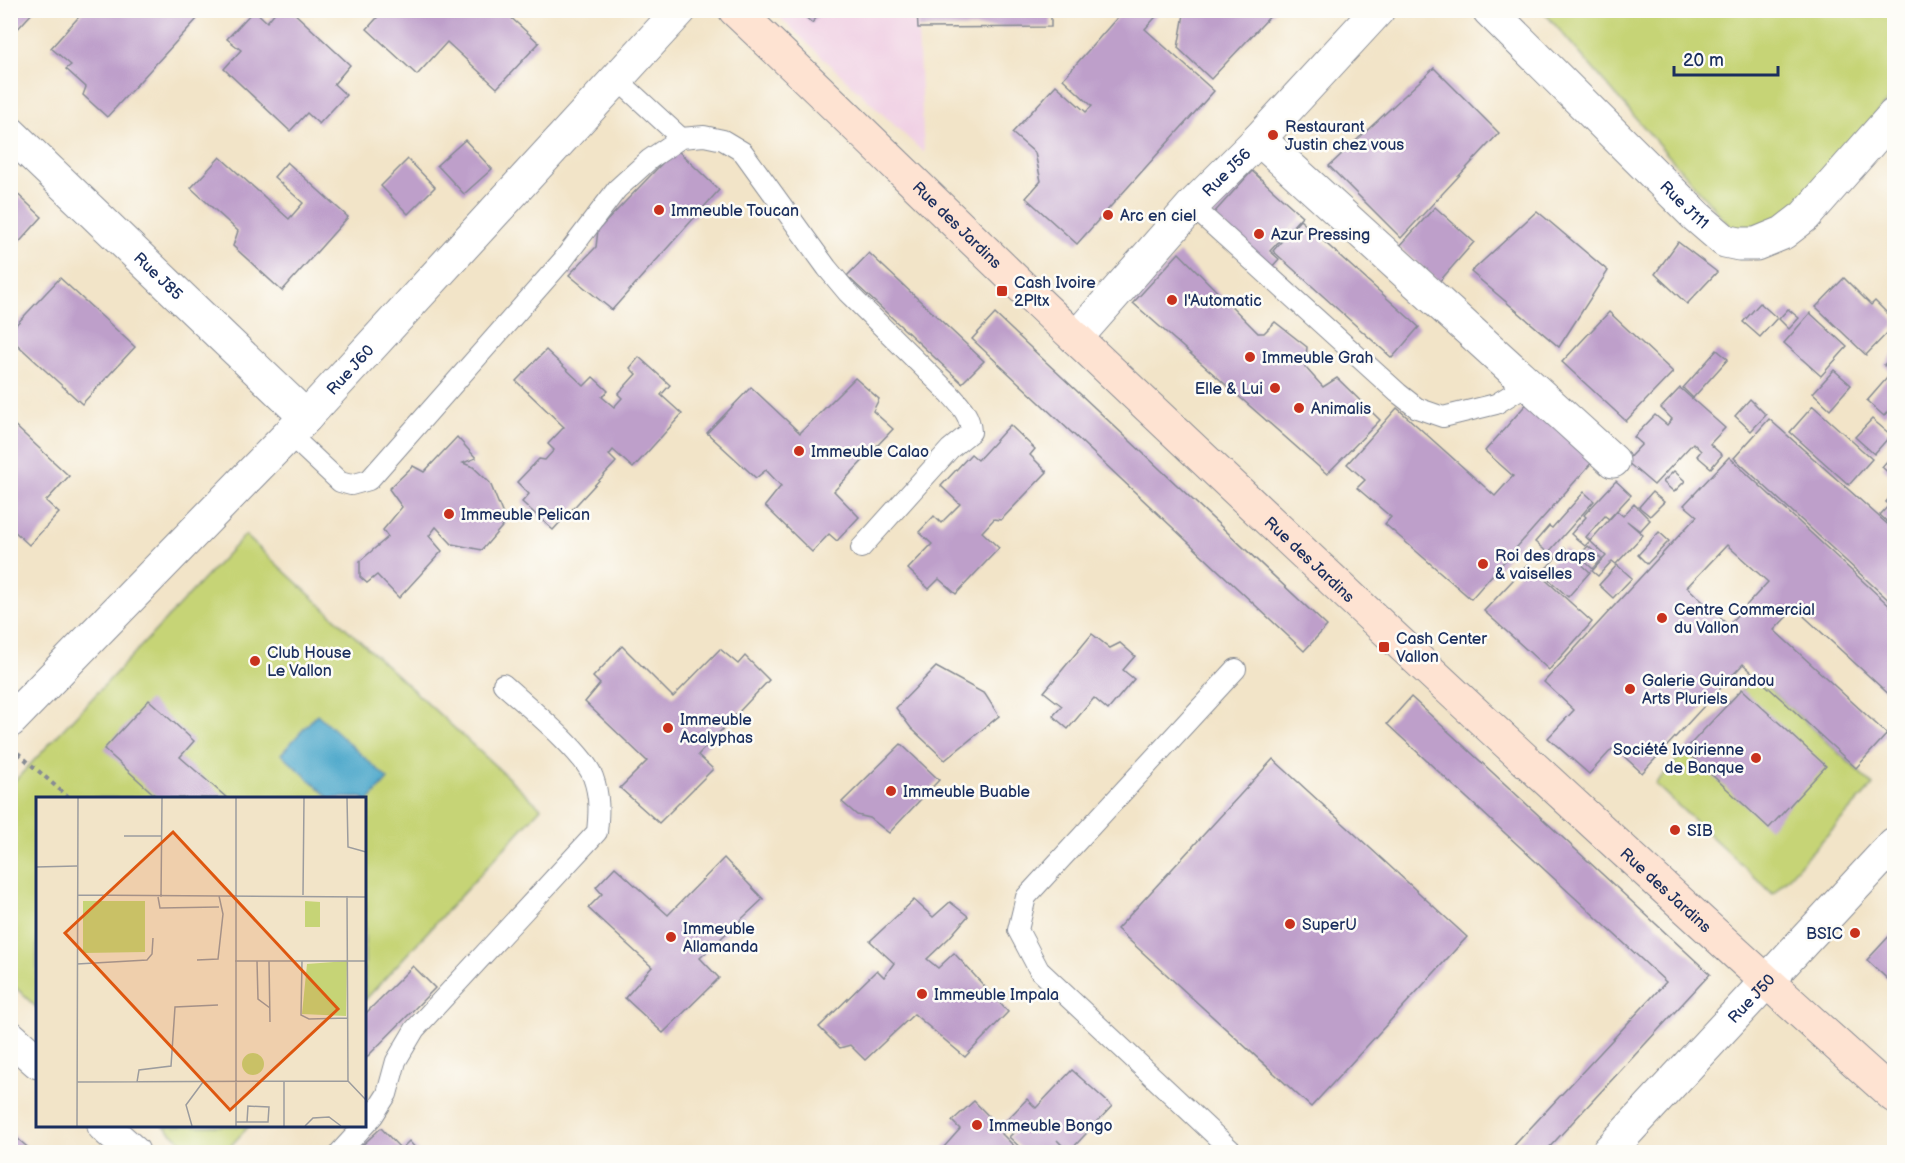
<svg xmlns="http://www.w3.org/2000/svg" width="1905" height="1163" viewBox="0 0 1905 1163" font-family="'Balsamiq Sans',sans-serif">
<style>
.built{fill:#f0d0e4}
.green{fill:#c6d476;stroke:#70826a;stroke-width:1.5}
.water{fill:#4da8cb;stroke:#346c94;stroke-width:1.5}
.building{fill:#be9fca;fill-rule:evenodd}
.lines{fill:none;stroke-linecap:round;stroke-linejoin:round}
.lane-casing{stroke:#868a93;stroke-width:22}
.street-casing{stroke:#868a93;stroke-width:35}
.secondary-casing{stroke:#868a93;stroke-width:35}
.path{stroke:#868a93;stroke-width:4;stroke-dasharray:4.5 4.5;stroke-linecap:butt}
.lane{stroke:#fff;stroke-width:20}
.street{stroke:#fff;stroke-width:33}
.secondary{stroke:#fee3d2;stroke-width:33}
.poi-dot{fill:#c8321e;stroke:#fdfcf7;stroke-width:2}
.labels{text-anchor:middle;stroke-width:5;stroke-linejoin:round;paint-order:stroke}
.poi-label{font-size:16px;fill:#1b2f5e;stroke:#fdfcf7;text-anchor:start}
.street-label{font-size:16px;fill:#1b2f5e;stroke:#fdfcf7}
.inset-road{fill:none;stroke:#9c9c9e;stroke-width:1.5}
.view{fill:#de5710;fill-opacity:0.15;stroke:#de5710;stroke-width:3}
.inset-edge{fill:none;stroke:#1b2f5e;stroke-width:3}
</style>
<rect width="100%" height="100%" fill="#fdfcf7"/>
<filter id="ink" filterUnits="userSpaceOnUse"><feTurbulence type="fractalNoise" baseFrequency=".0167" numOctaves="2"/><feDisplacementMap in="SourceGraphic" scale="12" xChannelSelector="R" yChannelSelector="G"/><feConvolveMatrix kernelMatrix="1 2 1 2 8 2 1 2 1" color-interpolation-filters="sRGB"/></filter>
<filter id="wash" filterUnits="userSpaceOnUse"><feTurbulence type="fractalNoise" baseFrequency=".008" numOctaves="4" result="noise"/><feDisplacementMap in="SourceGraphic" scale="24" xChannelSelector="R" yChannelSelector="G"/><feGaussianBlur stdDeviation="1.35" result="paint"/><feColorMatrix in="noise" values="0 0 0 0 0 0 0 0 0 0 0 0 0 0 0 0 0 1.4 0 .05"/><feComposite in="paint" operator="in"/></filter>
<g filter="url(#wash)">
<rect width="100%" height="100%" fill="#f2e4c8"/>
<path class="built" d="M773,11H917L924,153Z"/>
<g class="green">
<path d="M1543,11H1894V93L1780,226L1739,237Z"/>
<path d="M245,535L541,808L365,1000L364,798H38L37,1008L11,983L10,786Z"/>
<path d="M1755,675L1873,785L1773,894L1655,784Z"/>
<path d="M164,1126H249L225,1152H193Z"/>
</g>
<path class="water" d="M317,714L388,779L365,805L364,798H330L281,754Z"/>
<g id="blocks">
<g class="building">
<path d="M10,10H35L13,34L10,32Z"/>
<path d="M85,10H188L197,19L107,117L83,95L86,87L66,69L71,65L51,48Z"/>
<path d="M254,10L267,22L277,10H291L350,65L334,84L346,95L319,124L307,113L290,131L224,69L241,50L227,39Z"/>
<path d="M384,10H510L507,14L539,43L497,88L447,42L417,75L367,29Z"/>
<path d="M798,10H823L812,23Z"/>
<path d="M917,10H1051V27L918,28Z"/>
<path d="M1124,10H1162L1145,29L1214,91L1077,244L1026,198L1041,181L1035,153L1012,133L1056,85L1086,112L1092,106L1063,79Z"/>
<path d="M1188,10H1276L1211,79L1178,48L1184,14Z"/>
<path d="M1434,68L1499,133L1401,238L1329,166Z"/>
<path d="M465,140L492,169L464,194L437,165Z"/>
<path d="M676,149L719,190L612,310L569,275L596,247L598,230Z"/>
<path d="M220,157L289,219L303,203L274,177L287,162L348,217L282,291L233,246L238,231L191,188Z"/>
<path d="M408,159L435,187L408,214L381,186Z"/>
<path d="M1252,171L1302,216L1270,251L1279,259L1270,269L1212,215Z"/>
<path d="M10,187L42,217L14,248L10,245Z"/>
<path d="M1435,207L1474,242L1439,282L1399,247Z"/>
<path d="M1537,211L1608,271L1559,347L1471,272Z"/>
<path d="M1300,220L1419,327L1392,358L1273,251Z"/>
<path d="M1678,242L1717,272L1687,304L1655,274Z"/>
<path d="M869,253L984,361L962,383L847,276Z"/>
<path d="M1179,253L1258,333H1264L1275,322L1307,347L1305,367L1323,387L1337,378L1380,420L1327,474L1133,303Z"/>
<path d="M60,278L135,347L82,404L10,338V331Z"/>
<path d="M1844,278L1871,305L1875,301L1894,320V326L1866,355L1816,307Z"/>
<path d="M1760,303L1777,318L1760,337L1743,322Z"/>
<path d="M1788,309L1799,318L1789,329L1779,319Z"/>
<path d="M1609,312L1673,372L1626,421L1562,362Z"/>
<path d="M1810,313L1847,347L1821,376L1784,343Z"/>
<path d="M995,314L1327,626L1304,651L972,339Z"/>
<path d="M546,350L584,386L593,377L608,391L602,397L614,407L622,398L618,394L636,374L630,368L639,357L670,385L661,395L682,414L633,468L613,450L609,455L616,462L553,530L522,502L529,494L517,482L539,459L545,460L554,450L548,444L564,427L516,381Z"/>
<path d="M1717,350L1728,359L1693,398L1683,388Z"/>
<path d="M1894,353V374L1884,365Z"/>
<path d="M1834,370L1851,385L1830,409L1813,393Z"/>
<path d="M855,378L879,399L873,411L893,429L834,491L859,517L837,541L829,534L812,552L765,506L781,486L766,470L756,478L707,433L751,387L800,433Z"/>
<path d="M1887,378L1894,385V403L1884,416L1867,401Z"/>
<path d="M1680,388L1725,428L1710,444L1722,455L1711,468L1697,456L1701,451L1693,443L1654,485L1626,461L1642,444L1634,437L1655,415L1667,425L1672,419L1661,408Z"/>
<path d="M1750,399L1766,415L1751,431L1735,416Z"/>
<path d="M1529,401L1594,460L1471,599L1385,524L1391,517L1357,488L1365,480L1347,464L1397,408L1495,496L1513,476L1485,451Z"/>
<path d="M1813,406L1872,459L1849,485L1790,432Z"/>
<path d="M1769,419L1894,530V605L1734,458Z"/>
<path d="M1872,419L1891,435L1874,454L1855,437Z"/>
<path d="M10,421L69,476L46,501L59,513L29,545L10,527Z"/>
<path d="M1010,425L1035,449L1030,455L1047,472L1001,520L994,519L982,532L999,548L956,594L939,579L929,589L908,569L932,544L919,532L934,516L941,523L960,504L941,486L971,454L978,460Z"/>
<path d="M457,437L476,458L463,463L473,467L490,483L506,522L482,550L452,544L436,527L429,536L442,551L399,598L377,575L367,583L360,577V561L388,537L383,530L402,507L389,489L413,466L424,472Z"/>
<path d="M1894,453V478L1882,467Z"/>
<path d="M1729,457L1894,610V699L1795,608L1774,630L1887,734L1856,768L1743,664L1642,773L1614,747L1589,774L1548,738L1574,710L1544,682L1697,516L1684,505ZM1727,545L1768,582L1728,625L1687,587Z"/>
<path d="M1674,471L1685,481L1674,492L1663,482Z"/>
<path d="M1616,481L1631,495L1609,519L1605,516L1586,537L1590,541L1585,546L1571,534L1586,517L1584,515Z"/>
<path d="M1584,492L1594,501L1548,553L1535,542L1549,526L1552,528Z"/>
<path d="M1652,492L1664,502L1650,516L1639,507Z"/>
<path d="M1894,492V528L1880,515L1889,505L1886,502Z"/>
<path d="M1634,504L1650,520L1640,531L1627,521L1643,535L1616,564L1612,561L1598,576L1592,571L1606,556L1590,541L1617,511L1623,516Z"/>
<path d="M1659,532L1669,541L1647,564L1638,555Z"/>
<path d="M1588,546L1602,559L1593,569L1579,556Z"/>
<path d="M1564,548L1590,572L1568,597L1542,573Z"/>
<path d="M1528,564L1592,622L1549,670L1484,611Z"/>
<path d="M1617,565L1632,578L1613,598L1599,585Z"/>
<path d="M1092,634L1110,648L1120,643L1135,656L1123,670L1134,679L1108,710L1094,698L1068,729L1053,716L1062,706L1044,692Z"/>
<path d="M622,646L673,697L720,649L738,664L745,656L769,680L698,755L713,769L659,823L620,788L647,761L585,702L600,684L593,677Z"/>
<path d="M936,667L985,694L999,716L945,760L911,728L896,708Z"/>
<path d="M1742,689L1826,766L1769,828L1685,750Z"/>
<path d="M1411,697L1710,974L1545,1152H1508L1666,982L1387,724Z"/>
<path d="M149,700L194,741L180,757L227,798H158L104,749Z"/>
<path d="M901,744L939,780L889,833L870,818L857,815L842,802Z"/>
<path d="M1273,759L1467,937L1311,1107L1117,929Z"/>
<path d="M724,858L763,899L700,958L719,978L663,1033L625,998L652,967L588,908L602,894L596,887L615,867L668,915Z"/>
<path d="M914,900L933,917L950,902L968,916L949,938L927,959L938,968L954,953L1008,1012L965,1057L914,1014L865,1060L850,1045L840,1048L819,1027L877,970L884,977L894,963L870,941Z"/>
<path d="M1894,931V985L1867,960Z"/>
<path d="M413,966L435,988L364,1060V1015Z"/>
<path d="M1072,1070L1112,1106L1069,1152L1057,1140L1068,1152H1025L1009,1137L1014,1132L1004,1123L1027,1099L1036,1108Z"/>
<path d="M974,1101L1004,1132L1002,1134L1020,1152H949L943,1148L960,1129L952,1121Z"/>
<path d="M381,1128L401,1149L409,1141L419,1152H355Z"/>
<path d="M10,1132L33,1152H10Z"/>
</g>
</g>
</g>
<g filter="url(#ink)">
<use href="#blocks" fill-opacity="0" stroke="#868a93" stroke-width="1.5"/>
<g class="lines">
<defs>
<g id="lane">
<path d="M618,80L681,138L704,136L723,140L743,152L827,268L848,293L950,394C961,406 970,415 971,432L950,449L861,548"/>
<path d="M1192,206L1398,393L1417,408L1443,417L1496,404L1528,384"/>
<path d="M289,434L340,482L351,485L369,480L563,260L617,189L650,159L681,138"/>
<path d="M340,1152L373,1116L387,1094L396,1061L415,1029L597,832C599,813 600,796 593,777C584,752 525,704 503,684"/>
<path d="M1233,1152L1039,970L1018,930L1026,897L1236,669"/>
</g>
<g id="street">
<path id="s1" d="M1489,10L1696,216L1725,241L1739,244H1756L1783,233L1805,216L1894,115"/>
<path id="s2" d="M10,133L306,417"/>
<path d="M1259,139L1613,461"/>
<path id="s3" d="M1076,338L1192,206L1259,139L1378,10"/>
<path id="s4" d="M10,721L306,417L680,10"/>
<path d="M10,1037L38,1062"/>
<path d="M104,1126L133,1152"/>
<path id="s5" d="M1608,1152L1894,844"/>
</g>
<g id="secondary">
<path id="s6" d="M735,10C852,120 964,233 1080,342C1349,597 1619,850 1894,1096"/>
</g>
</defs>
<use href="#lane" class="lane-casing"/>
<use href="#street" class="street-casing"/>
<use href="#secondary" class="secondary-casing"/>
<path class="path" d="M18,753L69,798"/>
<use href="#lane" class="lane"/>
<use href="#street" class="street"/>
<use href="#secondary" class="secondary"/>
</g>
</g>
<g class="poi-dot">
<circle cx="1273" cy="135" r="6"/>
<circle cx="659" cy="210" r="6"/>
<circle cx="1108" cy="215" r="6"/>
<circle cx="1259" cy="234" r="6"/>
<rect x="996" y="285" width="12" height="12" rx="3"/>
<circle cx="1172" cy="300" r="6"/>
<circle cx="1250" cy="357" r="6"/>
<circle cx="1275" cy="388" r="6"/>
<circle cx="1299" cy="408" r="6"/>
<circle cx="799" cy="451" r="6"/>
<circle cx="449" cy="514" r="6"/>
<circle cx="1483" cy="564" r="6"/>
<circle cx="1662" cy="618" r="6"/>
<rect x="1378" y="641" width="12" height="12" rx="3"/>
<circle cx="255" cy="661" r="6"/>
<circle cx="1630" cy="689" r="6"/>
<circle cx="668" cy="728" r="6"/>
<circle cx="1756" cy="758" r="6"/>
<circle cx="891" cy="791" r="6"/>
<circle cx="1675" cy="830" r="6"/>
<circle cx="1290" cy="924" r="6"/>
<circle cx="1855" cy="933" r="6"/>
<circle cx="671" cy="937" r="6"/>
<circle cx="922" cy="994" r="6"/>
<circle cx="977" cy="1125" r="6"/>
</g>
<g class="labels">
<g class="poi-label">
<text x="1285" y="132">Restaurant<tspan x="1285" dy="18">Justin chez vous</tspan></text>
<text x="671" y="216">Immeuble Toucan</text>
<text x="1120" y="221">Arc en ciel</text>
<text x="1271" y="240">Azur Pressing</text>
<text x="1014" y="288">Cash Ivoire<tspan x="1014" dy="18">2Pltx</tspan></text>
<text x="1184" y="306">l'Automatic</text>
<text x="1262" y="363">Immeuble Grah</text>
<text x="1263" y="394" text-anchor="end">Elle &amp; Lui</text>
<text x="1311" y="414">Animalis</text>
<text x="811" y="457">Immeuble Calao</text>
<text x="461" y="520">Immeuble Pelican</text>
<text x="1495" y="561">Roi des draps<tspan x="1495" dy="18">&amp; vaiselles</tspan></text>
<text x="1674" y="615">Centre Commercial<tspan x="1674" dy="18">du Vallon</tspan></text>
<text x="1396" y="644">Cash Center<tspan x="1396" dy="18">Vallon</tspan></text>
<text x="267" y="658">Club House<tspan x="267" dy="18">Le Vallon</tspan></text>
<text x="1642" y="686">Galerie Guirandou<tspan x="1642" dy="18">Arts Pluriels</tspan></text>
<text x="680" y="725">Immeuble<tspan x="680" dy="18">Acalyphas</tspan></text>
<text x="1744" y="755" text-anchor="end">Société Ivoirienne<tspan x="1744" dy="18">de Banque</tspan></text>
<text x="903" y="797">Immeuble Buable</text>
<text x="1687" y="836">SIB</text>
<text x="1302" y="930">SuperU</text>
<text x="683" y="934">Immeuble<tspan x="683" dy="18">Allamanda</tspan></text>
<text x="1843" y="939" text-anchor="end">BSIC</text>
<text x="934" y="1000">Immeuble Impala</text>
<text x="989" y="1131">Immeuble Bongo</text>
</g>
<g class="street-label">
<text dy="6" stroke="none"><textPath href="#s3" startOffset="224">Rue J56</textPath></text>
<text dy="6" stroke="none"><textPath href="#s1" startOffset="276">Rue J111</textPath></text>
<text dy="6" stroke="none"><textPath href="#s6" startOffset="309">Rue des Jardins</textPath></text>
<text dy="6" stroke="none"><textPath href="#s2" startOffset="206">Rue J85</textPath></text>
<text dy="6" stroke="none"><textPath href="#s4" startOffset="489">Rue J60</textPath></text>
<text dy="6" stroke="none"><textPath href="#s6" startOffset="795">Rue des Jardins</textPath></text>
<text dy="6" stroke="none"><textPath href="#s6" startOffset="1281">Rue des Jardins</textPath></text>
<text dy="6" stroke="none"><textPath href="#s5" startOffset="210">Rue J50</textPath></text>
</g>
</g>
<g transform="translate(36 797)">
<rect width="330" height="330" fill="#f2e4c8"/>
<path d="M47,104H109V155L47,156ZM269,104L284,105V130H269ZM311,164L310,219L266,217L271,167ZM206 267a11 11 0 1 1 22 0a11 11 0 1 1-22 0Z" fill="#c6d476"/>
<path class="inset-road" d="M311,1L312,50L330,55M88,39H126M0,70L41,69M42,98L330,100M267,98L268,1M311,99L312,284M122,100L124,111L183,110M125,100L126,1M161,163L182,162L187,117L183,99M199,164H330M221,164L222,202L234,211M233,164L234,225M266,164L265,218L273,222L312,221M41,167L111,163L116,157L117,141M248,284V329M312,284L330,303M41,285L312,284M101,285L103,273L135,269L139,210L182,208M200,325H232L233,310L212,309L211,325M41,329L42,1M156,329L150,308L167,285M200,329V1M269,329L277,321L293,320L305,329"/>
<path class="view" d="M137,35L302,212L194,313L29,136Z"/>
<rect width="330" height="330" class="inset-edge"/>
</g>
<rect width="1905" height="1163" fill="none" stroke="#fdfcf7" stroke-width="36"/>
<path d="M1674 66v9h104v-9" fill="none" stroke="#1b2f5e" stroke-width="3"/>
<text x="1683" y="66" font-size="18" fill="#1b2f5e" stroke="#fdfcf7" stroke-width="4.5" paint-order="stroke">20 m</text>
</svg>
